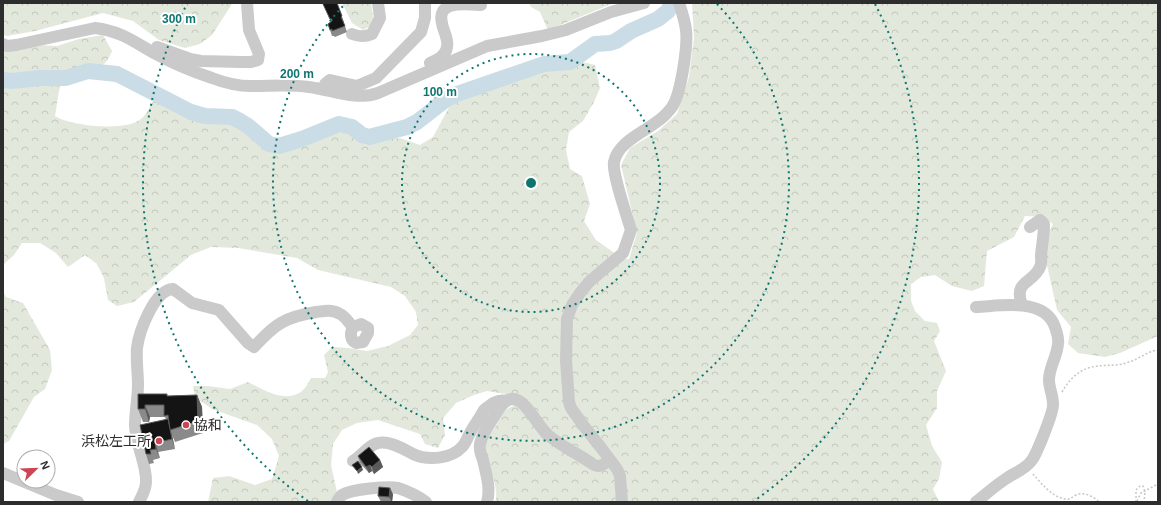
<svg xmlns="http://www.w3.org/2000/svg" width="1161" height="505" viewBox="0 0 1161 505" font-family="Helvetica,'Noto Sans JP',sans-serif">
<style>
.forest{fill:url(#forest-crowns)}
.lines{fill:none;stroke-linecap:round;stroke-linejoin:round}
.river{stroke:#cadce6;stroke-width:16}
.path{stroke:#c7c7c7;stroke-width:1.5;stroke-dasharray:2 2;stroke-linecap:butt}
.minor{stroke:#cacaca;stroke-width:12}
.wall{fill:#8a8a8a}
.shaded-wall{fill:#5a5a5a}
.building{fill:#141414;stroke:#5a5a5a}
.ring{fill:none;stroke:#0f766e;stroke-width:2;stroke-dasharray:2 4}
.poi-dot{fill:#ce4452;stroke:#fff;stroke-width:1.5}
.labels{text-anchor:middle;stroke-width:4;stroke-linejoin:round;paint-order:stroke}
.poi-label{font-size:14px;fill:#2d2d2d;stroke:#fff;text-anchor:start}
.centre{fill:#0f766e;stroke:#fff;stroke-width:2}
.ring-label{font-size:12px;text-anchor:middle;font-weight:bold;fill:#0f766e;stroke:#fff;stroke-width:4;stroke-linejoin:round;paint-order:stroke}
</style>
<defs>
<pattern id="forest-crowns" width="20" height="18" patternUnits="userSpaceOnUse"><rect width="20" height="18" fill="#e3e8dc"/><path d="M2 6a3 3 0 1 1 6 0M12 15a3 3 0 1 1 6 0" fill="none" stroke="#c3c7bd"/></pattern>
</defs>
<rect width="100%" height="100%" fill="#fff"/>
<g class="forest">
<path d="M3,3H232V4L212,35L200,44L185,48L159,40L133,21L103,13L35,31L7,36L3,35Z"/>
<path d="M342,3H371L374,24L363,30L352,23Z"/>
<path d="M529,3H614L548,30L540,12L531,7Z"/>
<path d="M692,3H1158V336L1120,353L1105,357L1078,353L1068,344L1071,327L1057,310L1044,252L1048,233L1053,224L1044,217L1025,216L1014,237L987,251L984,286L972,291L952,286L935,275L921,277L911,284V301L915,311L925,321L937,323L940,331L934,341L946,371L937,391V408L926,425L932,446L942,462L939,479L933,489L939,502H495C501,486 483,460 486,443C487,437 494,429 497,424C502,415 503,410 513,406L505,394L487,391L474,395L456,403L443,418L445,435L438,448L425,444L420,434L378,420L357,423L342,430L333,444L331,465L337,492L345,502H208L213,478L229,476L255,485L272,479L279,456L272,439L257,425L212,409L195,397L193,386H208L230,389L248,382C264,390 282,402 299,393C304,391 308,383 311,378H325L328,372L324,355L332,347L348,348L367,351L388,346L410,335L418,325L416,312L405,296L391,287L318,270L297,258L238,248L211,247L191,255L134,302L117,306L108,300L104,278L97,264L85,255L68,267L56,253L40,243H22L14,255L3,265V50L35,45L57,46L79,39L103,35L112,51C103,74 94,64 75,72C72,73 68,73 67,75C57,85 58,104 55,116C71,126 125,132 141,119C147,114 151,104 155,99L187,118L206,123L233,124L248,133L266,148L280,149L312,143L331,133L346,132L366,145L380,140L400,138L420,145L433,137L454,98L488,90L552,69L572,67L583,62L595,65L600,88L594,102L583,121L569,132L566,150L570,169L582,176L590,204L584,221L596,240L623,259H629L637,233L621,165L630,148L658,131L677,114L689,77L694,38Z"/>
<path d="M3,291L6,297L23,303L50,350L52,370L45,389L34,397L9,441L3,444Z"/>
</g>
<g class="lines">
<path class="river" d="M3,80L12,81L40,78H66L88,71L117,74L191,112L205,116L232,117L240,121L248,126L269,144L279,146L302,139L339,124L352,127L362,135L369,137L407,127L417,122L444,101L454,95L544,64L570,62L595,44L610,43L616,41L631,31L658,19L668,11L672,3"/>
<g class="path">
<path d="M1062,392C1069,380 1078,370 1092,367C1105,364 1117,367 1129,362C1139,359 1148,351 1158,350"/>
<path d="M1033,474C1041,483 1052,497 1065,499C1070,500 1072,497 1076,495C1084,491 1094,497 1099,502"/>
<path d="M1137,501L1141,493L1158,484"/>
<path d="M1136,502V490L1140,486H1143L1145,492L1144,502"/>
</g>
<g class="minor">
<path d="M352,34C360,37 365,37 372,34L380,18L378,3"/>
<path d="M3,44L7,46L16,45L95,28C121,31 134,42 156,54C174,64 194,72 212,78C225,83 238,86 251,86C271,86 290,84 309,87C333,90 355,101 378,93L487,46L542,36L566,30L611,12L644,3"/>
<path d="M157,47L190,59L201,61L241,62H251L258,60L259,54L249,30L247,3"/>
<path d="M430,63C437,60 446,56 447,47C449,39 443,31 442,23C436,0 466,4 481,5"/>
<path d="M325,89V84L330,80L357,86L376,78L421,32L425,18V3"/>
<path d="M1022,305C1013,280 1033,284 1040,267C1042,263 1041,259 1041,255C1042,245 1044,235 1044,224L1040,220L1030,227"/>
<path d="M361,324L368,328V333L363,342L356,343C350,340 350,333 353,327Z"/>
<path d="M353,461C362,456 368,445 378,443C389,440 404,449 413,454C428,461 451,459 462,447C466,443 467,438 470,433C474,425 480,418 484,410C491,404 497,399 506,401"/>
<path d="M3,473L56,495L78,502"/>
<path d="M139,502C142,496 146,489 146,482C147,465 135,443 135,425C135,412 138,398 138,385C138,373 136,360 137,348C139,332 154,290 173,289L192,303L219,310L248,343L254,347C275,324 285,317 316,312C324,311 332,309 340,314C345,316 349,323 353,327"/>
<path d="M337,502C338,499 340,497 342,495C352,489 387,486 398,488C407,491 418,496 426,502"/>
<path d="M487,502C491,489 486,473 483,460C481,455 479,450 480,445C481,434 491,422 497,412C518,377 533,422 548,435C562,447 579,454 594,465C600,468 604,464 610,460"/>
<path d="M622,502L620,476L617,469L602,449L583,425L571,408L569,402L566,360L567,319L572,305L580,293L589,282L623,253L631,230C627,216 612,174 614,162C618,140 650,130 664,116C667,113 670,110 672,107C681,94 688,45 686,30C685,21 682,12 679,3"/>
<path d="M976,502C986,494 996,485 1007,478C1016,472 1026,469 1032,460C1037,453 1054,411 1053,404C1053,395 1049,388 1049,380C1049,367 1057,357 1058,344C1059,338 1057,333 1055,327C1045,297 1001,306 976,307"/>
</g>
</g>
<g class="wall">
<path d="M324,3H337L344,22V23L347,32L335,37L334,36H332L328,24L331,22L323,4H325Z"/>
<path d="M138,394L167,396L197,395L202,407L203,433L175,442L172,435L175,449L158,452L160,458L153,460L154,463L149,464L146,454L166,420L165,417H150L149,422H143L138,409Z"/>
<path d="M358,456L380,460L383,467L374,474L372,471L369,473L360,463Z"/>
<path d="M393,494L392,502H381L378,496Z"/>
</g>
<g class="shaded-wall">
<path d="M197,395L202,407L203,433L198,421Z"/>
<path d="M145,405L150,417L149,422L145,409Z"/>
<path d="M168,419L171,429L170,430L172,435L175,449L172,439Z"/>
<path d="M155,443L160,458L156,449Z"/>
<path d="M380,460L383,467L374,474L372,467Z"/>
<path d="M370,465L372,471L369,473L366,467Z"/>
<path d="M362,467L363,470L358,474L357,471Z"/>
<path d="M390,488L393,494L392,502L389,497Z"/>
</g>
<g class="building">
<path d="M325,3H337L342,16L341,17L345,26L332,31V29L330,30L328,24L332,21V19H330L323,4Z"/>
<path d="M138,394H167V396L197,395L198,421L170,430L168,415L164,416V405H145V409H138Z"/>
<path d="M168,419L172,439L155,443L156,449L150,450L151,454H146L140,425Z"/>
<path d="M369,447L380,460L372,467L370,465L366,467L358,456Z"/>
<path d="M358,461L362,467L357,471L352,465Z"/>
<path d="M379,487L390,488L389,497L378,496Z"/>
</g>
<g class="ring">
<circle cx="531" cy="183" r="129"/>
<path d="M717 4A258 258 0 1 1 345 4"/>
<path d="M308 501A388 388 0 0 1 187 4M875 4A388 388 0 0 1 754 501"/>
</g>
<g class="poi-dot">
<circle cx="186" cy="425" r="4"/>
<circle cx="159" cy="441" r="4"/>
</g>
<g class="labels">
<g class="poi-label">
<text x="194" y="430">協和</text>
<text x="151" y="446" text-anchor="end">浜松左工所</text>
</g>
</g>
<circle cx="531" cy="183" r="6" class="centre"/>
<g class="ring-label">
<text x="179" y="23">300 m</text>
<text x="297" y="78">200 m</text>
<text x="440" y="96">100 m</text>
</g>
<rect width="1161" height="505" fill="none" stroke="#2d2d2d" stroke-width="8"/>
<g transform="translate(36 469) rotate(67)"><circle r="19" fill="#ffffff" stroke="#ababab"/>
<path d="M0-3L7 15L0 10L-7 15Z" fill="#ce4452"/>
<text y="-6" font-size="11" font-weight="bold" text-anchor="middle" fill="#2d2d2d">N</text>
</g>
</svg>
